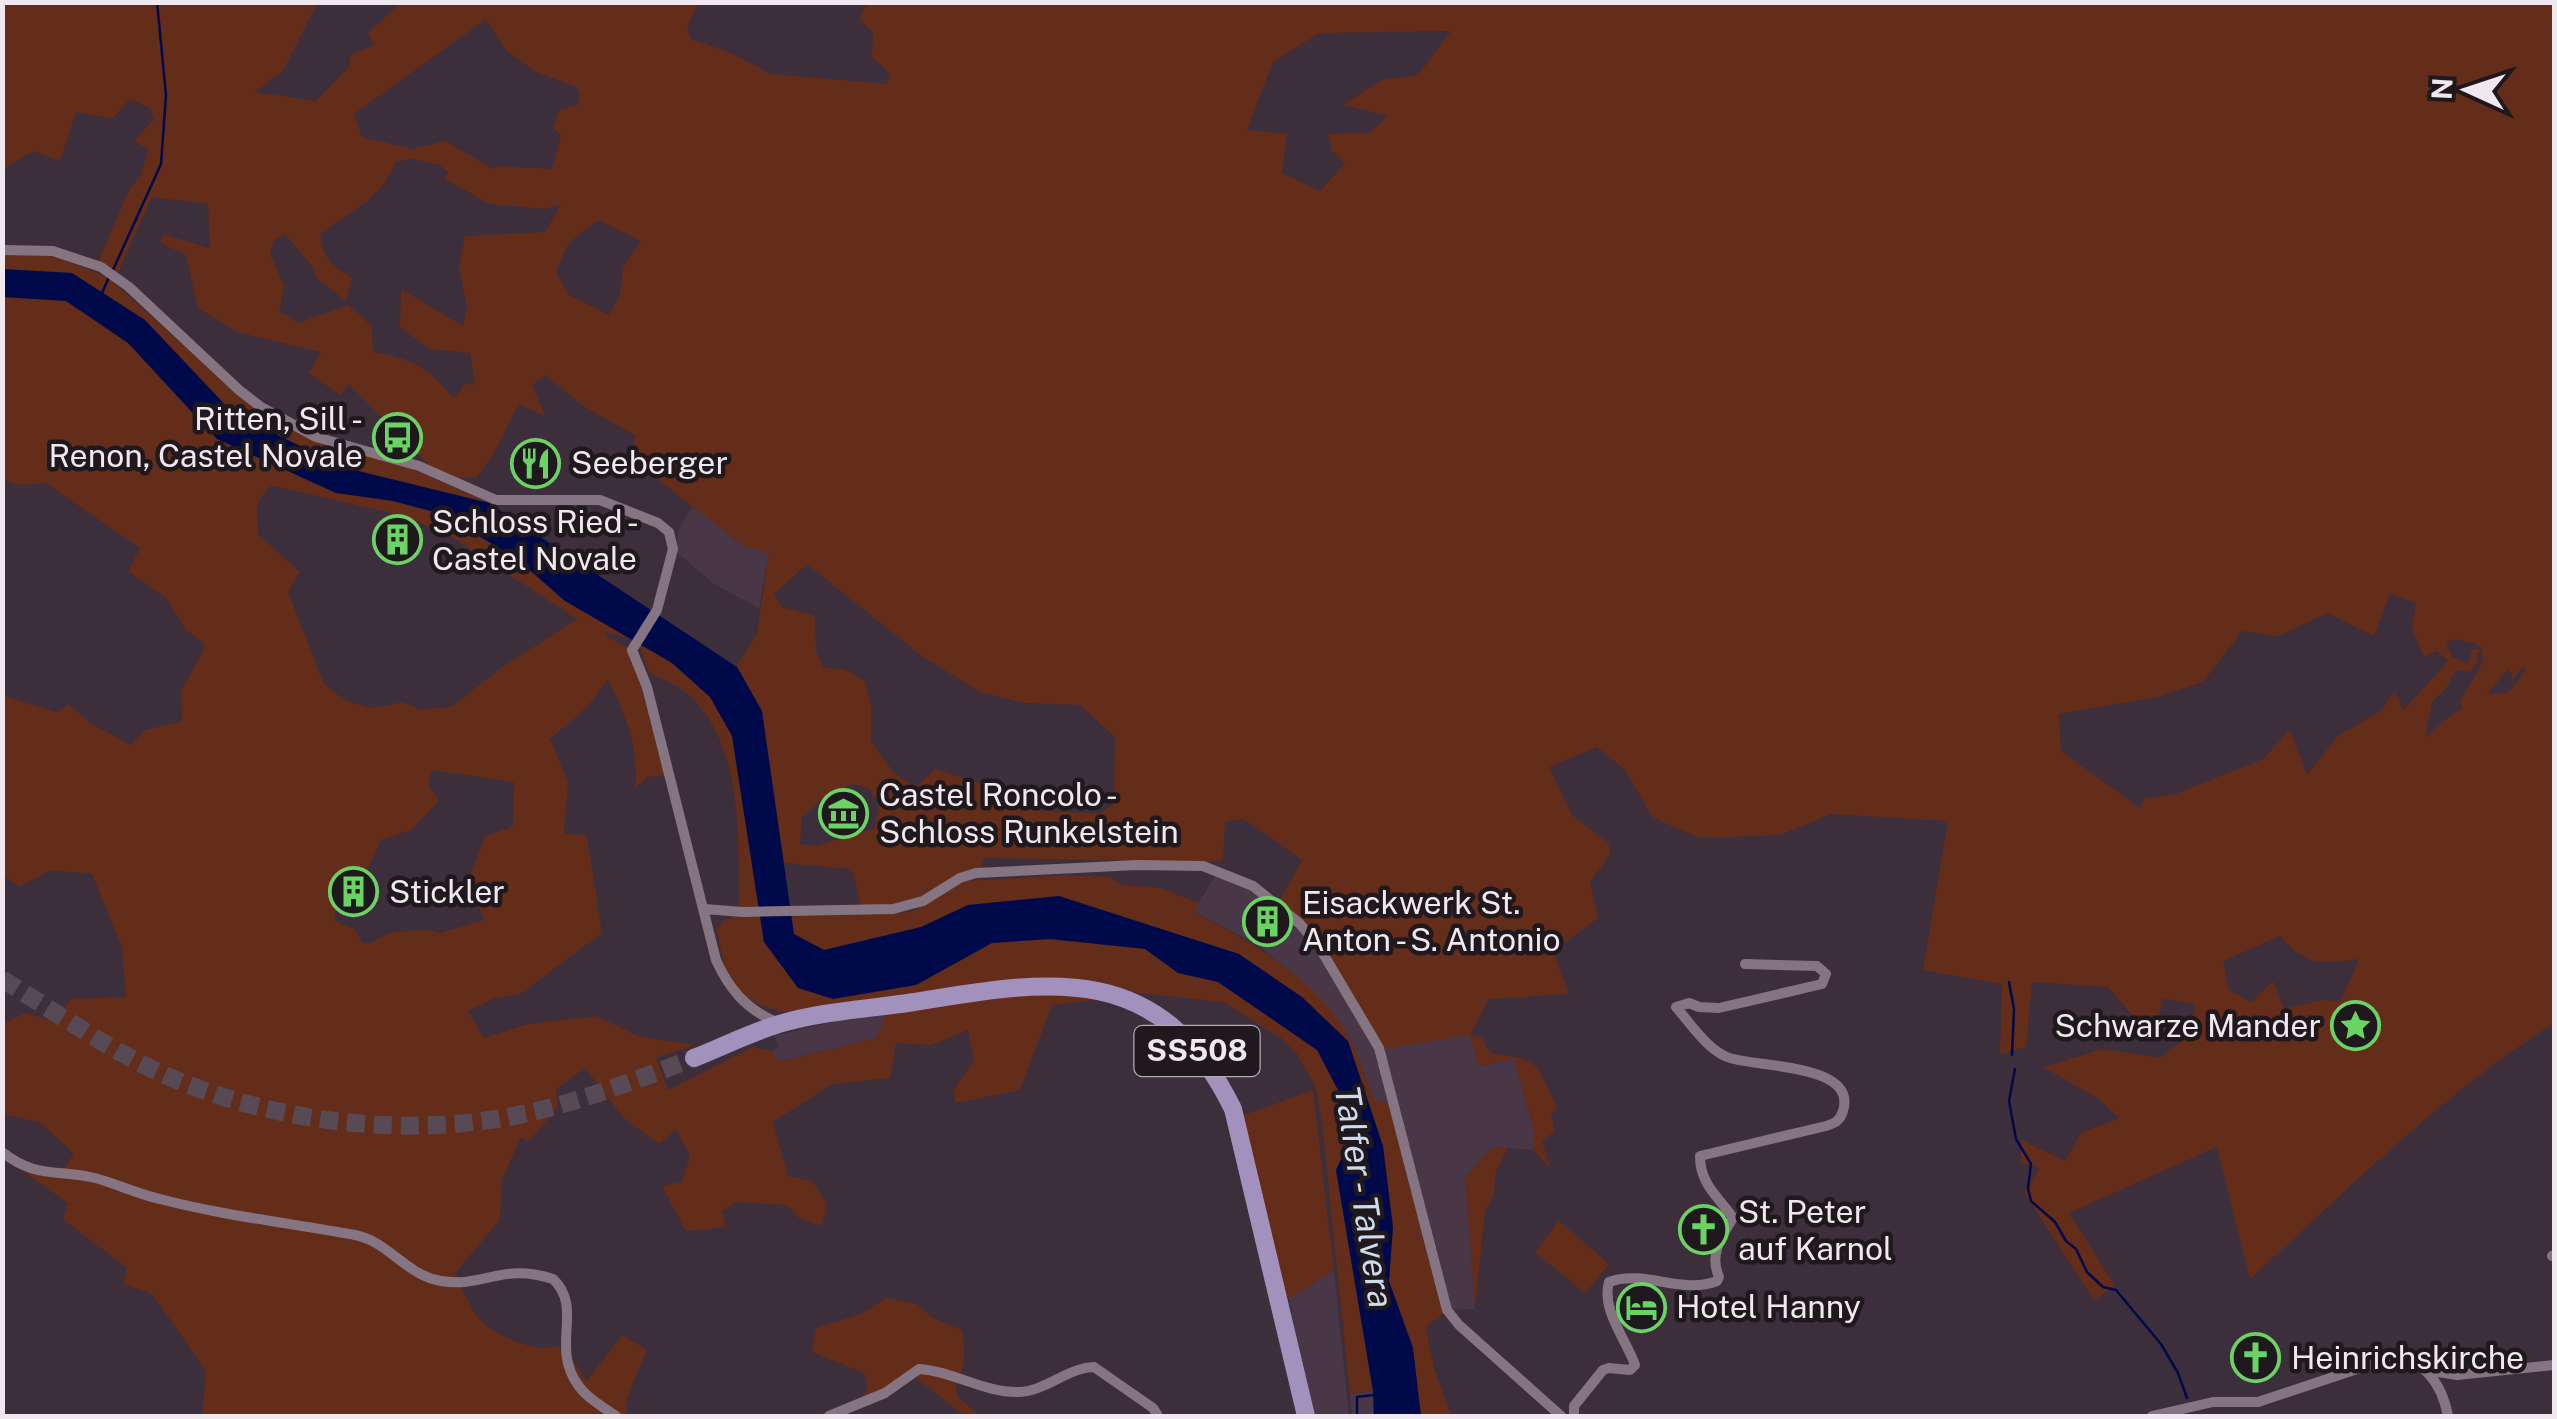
<svg xmlns="http://www.w3.org/2000/svg" width="2557" height="1419" viewBox="0 0 2557 1419" font-family="'Public Sans',sans-serif">
<style>
.built{fill:#493646}
.green{fill:#642d1a;fill-rule:evenodd}
.water{fill:#000a4b}
.lines{fill:none;stroke-linecap:round;stroke-linejoin:round}
.stream{stroke:#000a4b;stroke-width:2.5}
.primary-tunnel{stroke:#574a55;stroke-width:18;stroke-dasharray:18 9;stroke-linecap:butt}
.street{stroke:#857582;stroke-width:10}
.primary{stroke:#a291bd;stroke-width:18}
.labels{text-anchor:middle;stroke-width:9;stroke-linejoin:round;paint-order:stroke}
.shield{fill:#1f191e;stroke:#b2aab0;stroke-width:2.5}
.shield-label{font-size:30px;font-weight:bold;fill:#f1e8ef}
.poi-label{font-size:32px;fill:#f1e8ef;stroke:#1f191e;text-anchor:start}
.water-label{font-size:35px;font-style:italic;fill:#cfdaee;stroke:#1f191e}
</style>
<rect width="100%" height="100%" fill="#3c2e3a"/>
<g class="built">
<path d="M693,506L769,552L759,608L714,584L675,551L679,528Z"/>
<path d="M1218,871L1253,886L1469,1035L1480,1066L1514,1059L1533,1127V1150L1493,1147L1465,1177L1475,1309L1447,1310L1374,1100L1350,1039L1337,1019L1299,979L1259,946L1194,911Z"/>
<path d="M884,1009L885,1018L876,1038L778,1062L772,1051L779,1046L774,1036Z"/>
<path d="M1334,1270L1349,1416H1306L1286,1328L1294,1325L1289,1298Z"/>
<path d="M1373,1391L1374,1416H1352L1350,1394Z"/>
</g>
<g class="green">
<path d="M402,2L698,3L687,28L691,39L727,51L771,74L886,84L891,74L872,57L873,32L859,19L867,3H2554V1023C2444,1092 2346,1191 2250,1279L2217,1147L2069,1213L2115,1286L2094,1300L2024,1192L2040,1168L2020,1162L2022,1140L2065,1161L2081,1133L2120,1118L2097,1098L2043,1067L2102,1049L2160,1058L2193,1032L2195,1004L2163,998L2159,1015L2133,1016L2108,987L2032,982L2026,1047L2000,1054L2002,984L1923,970L1948,821L1831,814L1780,835L1700,838L1653,818L1625,770L1597,747L1549,767L1572,815L1609,844L1610,854L1590,882L1598,918L1553,951L1569,994L1489,999L1470,1035L1482,1038L1490,1053C1541,1060 1535,1062 1557,1107L1551,1114L1555,1132L1542,1140L1551,1169L1533,1150V1127L1514,1059L1479,1066L1469,1035L1383,1049L1319,945L1278,903L1302,860L1244,819L1225,822L1223,860L1214,862L984,858L981,868L904,904L861,906L852,869L784,863L761,710L737,666L757,633L769,552L745,547L630,458L636,436L585,407L545,375L532,385L546,417L519,404L495,451L477,477L452,478L431,467L349,384L340,395L309,373L321,352L237,332L198,308L186,255L161,243L162,234L210,248L208,204L152,197L118,273L98,262L130,188L141,176L148,149L134,141L154,119L150,108L130,99L113,118L76,112L60,161L34,151L7,166L3,176V3H317L283,71L254,92L316,101L350,66V55L374,45L368,33ZM486,19L506,50L536,72L576,87L580,94L578,105L559,110L553,128L561,135L552,169L499,166L493,169L445,141L412,149L362,137L354,114ZM1451,31L1418,75L1381,80L1343,105L1388,116L1369,133L1328,134L1332,151L1345,163L1320,191L1282,173L1287,134L1247,130L1273,62L1319,33ZM412,159L441,165L448,173L444,178L489,204L546,209L561,205L545,232L465,236L459,267L467,308L463,326L401,289L400,327L429,349L470,353L475,385L466,383L454,398C428,369 413,357 373,353L372,326L348,305L298,323L279,311L284,286L270,253L274,240L285,234L312,266L317,279L346,301L352,277C330,267 324,258 320,234C347,214 386,195 395,162ZM598,220L641,241L623,267L620,295L609,315L569,295L556,272L569,242ZM807,564L922,656L980,692L1024,703L1080,705L1115,737L1114,803L1099,814L1035,810L987,786L935,769L916,787L895,774L871,742V707L865,681L844,669L823,668L816,651L815,616L782,607L774,594ZM2390,594L2416,603L2412,628L2424,657L2437,651L2448,661L2403,711L2395,691L2382,710L2338,736L2307,775L2290,730L2263,759L2173,795L2145,798L2140,808L2061,751L2059,714L2157,697L2203,682L2242,631L2278,636L2328,613L2374,636ZM2457,639L2481,646L2483,662L2460,701L2462,709C2445,716 2440,728 2425,737L2432,702L2445,690L2456,670L2469,672L2476,665L2479,649H2472L2468,664L2452,657L2446,642ZM2522,667L2526,670L2509,692L2487,694L2509,668L2513,679ZM853,784L869,788L879,804L875,828L816,846L800,844L802,817L825,796ZM2280,936C2307,967 2322,964 2359,959L2341,1001L2322,1000L2284,1009L2273,981L2251,1002L2229,990L2223,961Z"/>
<path d="M31,254L57,257L109,278L238,395L315,439L401,464L489,503L342,467L232,412L145,320L72,273L3,269L2,255Z"/>
<path d="M3,297L66,301L128,343L217,439L393,501L442,514L517,559L565,601L638,640L672,663L710,697L732,736L764,942L916,985L992,943L1050,939L1145,949L1178,973L1218,982L1318,1050L1338,1090L1349,1142L1336,1170L1373,1391L1350,1394L1322,1123L1316,1088L1297,1054L1282,1039L1223,1002L1129,992L1091,982L1106,999L1052,1005L1020,1090L955,1103L954,1090L974,1060L968,1030L931,1045L896,1043L890,1078L832,1084L773,1122L788,1176L812,1181L827,1204L822,1226L799,1218L787,1205L736,1202L722,1211L726,1227L686,1231L662,1186L682,1182L690,1156L676,1129L659,1144L624,1118L585,1068L556,1089L558,1107L529,1141L520,1138L502,1180L500,1220L455,1273C462,1286 468,1304 477,1316C491,1334 535,1354 556,1346L568,1352L587,1381L622,1335L647,1350L627,1398L626,1416H202L206,1371L152,1294L123,1284L127,1268L63,1219L68,1203L24,1172L63,1169L74,1154L41,1123L3,1114L2,1024L25,1013L54,1021L71,999L126,997L122,947L92,874L52,870L19,886L3,875V696L57,712L68,704L93,725L131,745L145,730L182,721L181,690L204,650V643L186,630L166,598L128,571L140,548L46,483L20,485L3,480ZM270,485L404,516L452,537L577,619L504,666L451,707L419,710L403,702L372,708L346,701L324,684L288,592L300,572L258,535L257,503ZM604,632L637,640L649,672C662,679 679,685 689,695C746,748 737,844 740,915L724,920L717,930C720,943 721,957 726,969C748,1030 835,1011 884,1009L885,1018L876,1038L779,1062L772,1051L753,1047L668,1090L656,1058L696,1045L641,1037L596,1016L528,1024L483,1038L468,1011L492,999L520,994L602,933L587,836L564,833L568,782L550,739L588,706L608,679C626,716 639,746 635,788L648,777L669,775L632,650L607,637ZM432,770L514,782L513,827L485,836L468,882L484,920L440,933L429,930L391,932L371,943H363L353,928L334,921L342,880L367,870L381,840L411,830L439,801L428,784Z"/>
<path d="M1066,875L1111,877L1122,885L1160,888L1199,903L1194,912C1250,941 1322,982 1351,1041C1360,1059 1366,1080 1374,1100L1394,1106L1447,1310L1426,1327L1434,1368L1451,1416H1421L1413,1348L1389,1281L1393,1227L1383,1146L1348,1041L1239,954L1059,897L968,905L921,927L823,950L794,934L791,916L911,912L966,881Z"/>
<path d="M1313,1090L1334,1270L1284,1302L1242,1116Z"/>
<path d="M1493,1147L1508,1148L1495,1174L1494,1195L1485,1210L1475,1309L1465,1177Z"/>
<path d="M1559,1221L1609,1264L1585,1293L1535,1252Z"/>
<path d="M886,1298L917,1304L931,1317L962,1330C965,1351 966,1368 955,1387L959,1398L980,1416H965L915,1377L841,1416H812L861,1400L868,1389L864,1373L812,1352L816,1328L861,1314Z"/>
</g>
<path class="water" d="M2,269L72,273L145,320L232,412L342,467L489,503L737,667L762,711L794,934L824,950L921,927L968,905L1059,896L1239,954L1302,997L1348,1041L1383,1146L1393,1227L1389,1281L1413,1348L1421,1416H1374L1373,1391L1336,1170L1349,1142L1338,1090L1317,1050L1218,982L1178,973L1145,949L1050,939L992,943L916,985L833,999L798,988L764,942L732,736L710,697L672,663L565,601L517,559L442,514L393,501L336,493L217,439L128,343L66,301L3,297Z"/>
<g class="lines">
<g class="stream">
<path d="M113,270L161,164L166,95L157,2"/>
<path d="M102,293L109,277"/>
<path d="M2009,982L2014,1009L2012,1055"/>
<path d="M2015,1069L2009,1101L2016,1139L2031,1164L2028,1188L2031,1201L2055,1222L2066,1241L2076,1249L2087,1272L2103,1287L2116,1290L2161,1344L2178,1373L2187,1398"/>
<path d="M1357,1416V1397L1373,1395"/>
</g>
<path class="primary-tunnel" d="M2,979C47,1007 92,1038 140,1063C238,1114 372,1136 482,1121C555,1112 626,1084 694,1058"/>
<g class="street">
<path d="M2,250L53,251L101,267L129,287L239,390L261,407L316,437L419,466L496,500H600L658,523L669,532L673,549L657,610L632,650L647,687L716,960C729,989 746,1009 776,1022"/>
<path d="M704,909L743,912L893,909L923,901L960,878L976,873L1137,865L1203,866L1253,886L1299,923L1318,945L1379,1048L1447,1310L1459,1325L1561,1416"/>
<path d="M2,1152C36,1179 57,1169 95,1178C117,1184 138,1194 160,1199C225,1216 290,1223 355,1235C388,1241 407,1276 441,1281C484,1288 503,1262 553,1279C584,1308 550,1346 578,1385C587,1398 603,1407 616,1416"/>
<path d="M2552,1256L2554,1255"/>
<path d="M2426,1370L2457,1375L2554,1365"/>
<path d="M829,1416L885,1393L919,1369C953,1371 984,1393 1019,1392C1046,1391 1067,1368 1094,1367L1153,1408L1158,1416"/>
<path d="M1574,1416V1406L1603,1370L1609,1368L1630,1370L1635,1365C1626,1339 1601,1310 1609,1282C1645,1269 1681,1295 1717,1281L1719,1277C1709,1255 1721,1237 1733,1218C1719,1197 1700,1185 1700,1156L1826,1126C1835,1123 1840,1121 1843,1111C1858,1062 1753,1068 1727,1057C1707,1049 1690,1023 1676,1007L1689,1003L1699,1007L1719,1008L1822,984L1826,974L1817,966L1745,964"/>
<path d="M2152,1416L2213,1402H2258L2387,1359C2423,1355 2442,1384 2448,1416"/>
</g>
<path class="primary" d="M694,1058C722,1047 750,1033 779,1024C822,1011 869,1009 914,1002C1052,979 1160,960 1233,1109L1306,1416"/>
</g>
<defs>
<symbol id="bus-ring" viewBox="-11 -11 22 22"><circle r="9.5" fill="#1f191e" stroke="#6ad364" stroke-width="1.5"/><path d="M-5-6H5V4H4V6H2V4H-2V6H-4V4H-5ZM-3.5-4V0h7V-4ZM-3.5 1.2v1.5H-2V1.2ZM2 1.2v1.5H3.5V1.2Z" fill="#6ad364"/></symbol>
<symbol id="restaurant-ring" viewBox="-11 -11 22 22"><circle r="9.5" fill="#1f191e" stroke="#6ad364" stroke-width="1.5"/><path d="M-5-6h1v4h1v-4h1v4h1v-4h1v5L-1.5 .5V6h-2V.5L-5-1ZM5-6V6H3V1.5H1.5Q1.5-4 5-6Z" fill="#6ad364"/></symbol>
<symbol id="building-ring" viewBox="-11 -11 22 22"><circle r="9.5" fill="#1f191e" stroke="#6ad364" stroke-width="1.5"/><path d="M-4-6H4V6H1V3H-1V6H-4ZM-2.5-4.3h1.7v1.8h-1.7ZM.8-4.3h1.7v1.8H.8ZM-2.5-1h1.7V.8h-1.7ZM.8-1h1.7V.8H.8Z" fill="#6ad364"/></symbol>
<symbol id="museum-ring" viewBox="-11 -11 22 22"><circle r="9.5" fill="#1f191e" stroke="#6ad364" stroke-width="1.5"/><path d="M0-6L6-3V-2H-6V-3ZM-5-1h2V3h-2ZM-1-1h2V3h-2ZM3-1h2V3H3ZM-6 4H6V6H-6Z" fill="#6ad364"/></symbol>
<symbol id="sight-ring" viewBox="-11 -11 22 22"><circle r="9.5" fill="#1f191e" stroke="#6ad364" stroke-width="1.5"/><path d="M0-6L1.8-2.2L6-1.7L2.9 1.2L3.7 5.4L0 3.3L-3.7 5.4L-2.9 1.2L-6-1.7L-1.8-2.2Z" fill="#6ad364"/></symbol>
<symbol id="church-ring" viewBox="-11 -11 22 22"><circle r="9.5" fill="#1f191e" stroke="#6ad364" stroke-width="1.5"/><path d="M-1.2-6h2.4v3.5h3.3v2.4h-3.3V6h-2.4V-.1h-3.3v-2.4h3.3Z" fill="#6ad364"/></symbol>
<symbol id="hotel-ring" viewBox="-11 -11 22 22"><circle r="9.5" fill="#1f191e" stroke="#6ad364" stroke-width="1.5"/><path d="M-6-4.5h1.5V1H6V5H4.5V3h-9V5H-6ZM-4 0a1.8 1.8 0 1 1 3.6 0ZM.5 0V-2.5h3Q6-2.5 6 0Z" fill="#6ad364"/></symbol>
</defs>
<g fill-rule="evenodd">
<use href="#bus-ring" x="370" y="410" width="55" height="55"/>
<use href="#restaurant-ring" x="508" y="436" width="55" height="55"/>
<use href="#building-ring" x="370" y="512" width="55" height="55"/>
<use href="#museum-ring" x="816" y="786" width="55" height="55"/>
<use href="#building-ring" x="326" y="864" width="55" height="55"/>
<use href="#building-ring" x="1240" y="894" width="55" height="55"/>
<use href="#sight-ring" x="2328" y="998" width="55" height="55"/>
<use href="#church-ring" x="1676" y="1202" width="55" height="55"/>
<use href="#hotel-ring" x="1614" y="1280" width="55" height="55"/>
<use href="#church-ring" x="2228" y="1330" width="55" height="55"/>
</g>
<g class="labels">
<rect class="shield" x="1134.5" y="1026" width="125" height="50" rx="8"/>
<g class="shield-label">
<text x="1197" y="1061">SS508</text>
</g>
<g class="poi-label">
<text x="363" y="430" text-anchor="end">Ritten, Sill -<tspan x="363" dy="37">Renon, Castel Novale</tspan></text>
<text x="571" y="474">Seeberger</text>
<text x="432" y="533">Schloss Ried -<tspan x="432" dy="37">Castel Novale</tspan></text>
<text x="879" y="806">Castel Roncolo -<tspan x="879" dy="37">Schloss Runkelstein</tspan></text>
<text x="389" y="903">Stickler</text>
<text x="1302" y="914">Eisackwerk St.<tspan x="1302" dy="37">Anton - S. Antonio</tspan></text>
<text x="2321" y="1037" text-anchor="end">Schwarze Mander</text>
<text x="1738" y="1223">St. Peter<tspan x="1738" dy="37">auf Karnol</tspan></text>
<text x="1676" y="1318">Hotel Hanny</text>
<text x="2291" y="1369">Heinrichskirche</text>
</g>
<g class="water-label">
<text transform="translate(1364 1197) rotate(81)" y="12">Talfer - Talvera</text>
</g>
</g>
<rect width="2557" height="1419" fill="none" stroke="#f1e8ef" stroke-width="10"/>
<g transform="translate(2467 90) rotate(273)" stroke="#1f191e" stroke-width="8" paint-order="stroke">
<path d="M0-8L18 38L0 25L-18 38Z" fill="#f1e8ef"/>
<text y="-15" font-size="28" font-weight="bold" text-anchor="middle" fill="#f1e8ef">N</text>
</g>
</svg>
